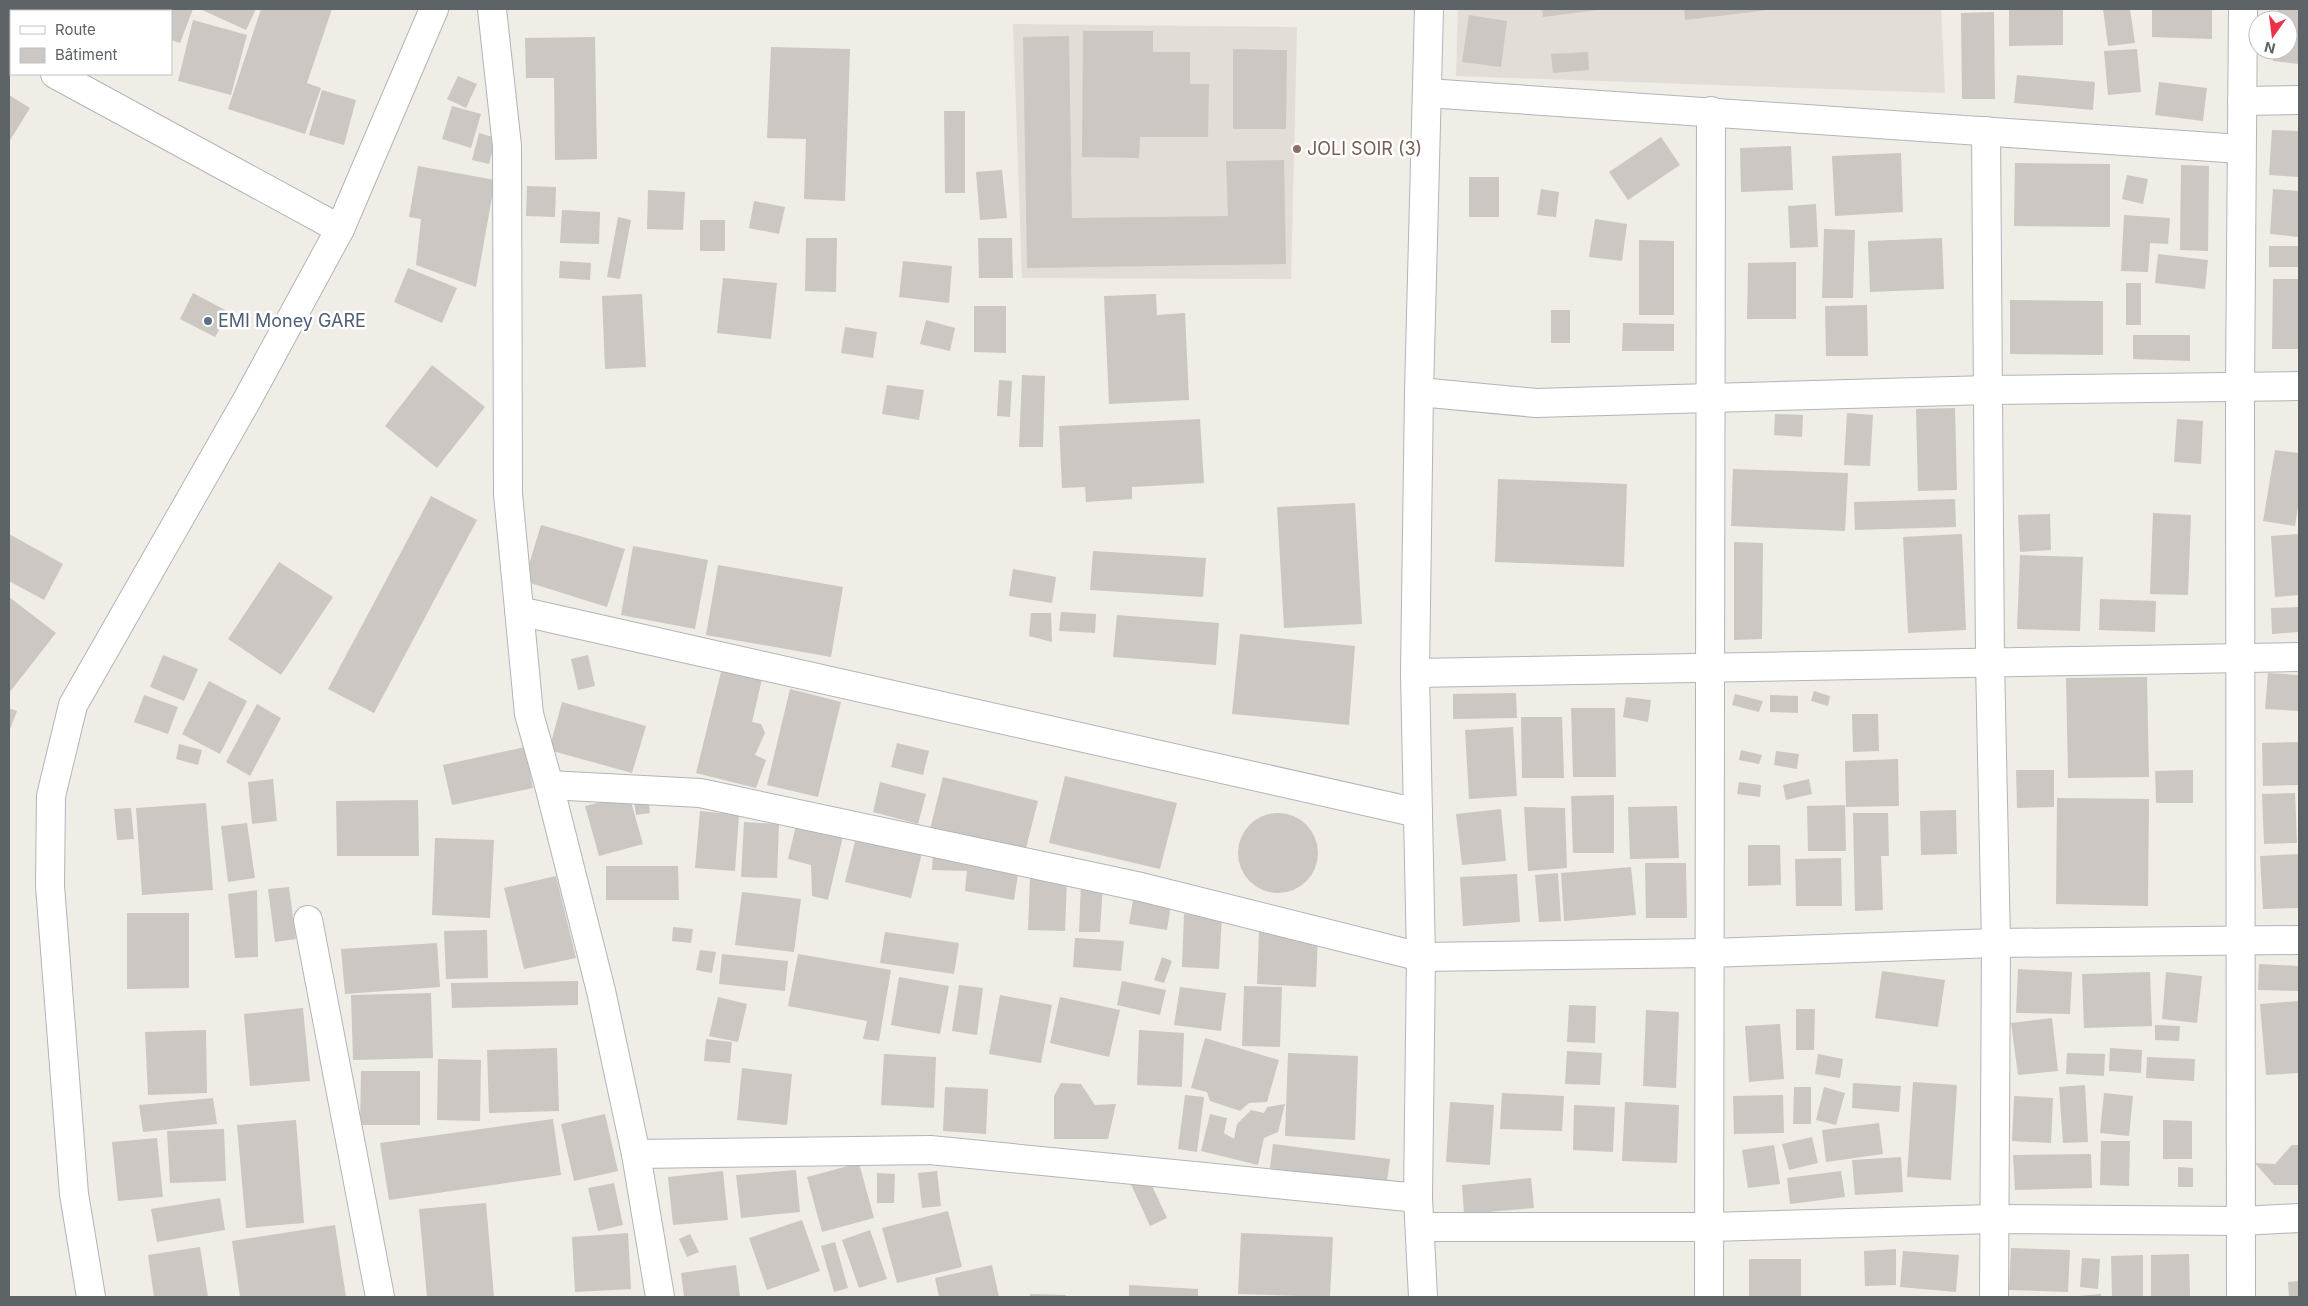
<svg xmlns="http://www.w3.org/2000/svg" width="2308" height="1306" viewBox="0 0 2308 1306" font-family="Inter,sans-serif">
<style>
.education{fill:#e3ddd7}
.building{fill:#ccc7c3}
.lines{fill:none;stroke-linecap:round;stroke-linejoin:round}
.minor-casing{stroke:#b1b5b9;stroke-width:30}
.minor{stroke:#fff;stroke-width:28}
.education-dot{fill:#8d6e63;stroke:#fff;stroke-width:2}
.service-dot{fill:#5c6f8a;stroke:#fff;stroke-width:2}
.labels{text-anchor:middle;stroke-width:5;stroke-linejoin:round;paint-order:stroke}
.education-label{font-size:18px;fill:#785e54;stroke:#fff;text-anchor:start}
.service-label{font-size:18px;fill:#4e5e75;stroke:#fff;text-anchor:start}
</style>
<rect width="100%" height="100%" fill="#f0ece6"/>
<g class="education">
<path d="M1458,9H1941L1945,93L1456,76Z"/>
<path d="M1013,24L1297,27L1291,279L1022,278Z"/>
</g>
<g class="building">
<path d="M158,9H193L180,43L171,40V11H157Z"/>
<path d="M200,9H256L246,30Z"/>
<path d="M261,9H332L307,83L321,88L305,134L228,109Z"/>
<path d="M1542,9H1597V10L1543,17Z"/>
<path d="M1684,9H1767L1768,10L1685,20Z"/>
<path d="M2009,9H2063V45L2009,46Z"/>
<path d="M2103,9H2130L2135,43L2108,46Z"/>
<path d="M2152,9H2212V39L2152,37Z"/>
<path d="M2278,9H2299V64L2273,61L2274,50H2288V20H2277Z"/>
<path d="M1994,12L1995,99H1962L1961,13Z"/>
<path d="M1469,15L1507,21L1501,67L1462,62Z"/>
<path d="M193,20L247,35L231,95L178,81Z"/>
<path d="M1083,31H1153V52H1190V84H1209L1208,137H1140L1139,158L1082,157Z"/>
<path d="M1069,36L1072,218L1228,216L1226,161L1284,160L1286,264L1027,268L1023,37Z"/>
<path d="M595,37L597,159L555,160L554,78H526L525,38Z"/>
<path d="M771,47L850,49L845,201L804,199L806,139L767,138Z"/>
<path d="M1233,49L1287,50L1286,129H1233Z"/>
<path d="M2137,49L2141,92L2108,95L2104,51Z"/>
<path d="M1588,52L1589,70L1553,73L1551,54Z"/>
<path d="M2017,75L2095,82L2093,110L2014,103Z"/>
<path d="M458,76L477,84L466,108L447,99Z"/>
<path d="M2159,82L2207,88L2203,121L2155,115Z"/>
<path d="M322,90L356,100L344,145L309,135Z"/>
<path d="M9,95L30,108L9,142Z"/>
<path d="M452,106L481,114L471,148L442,139Z"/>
<path d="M944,111H965V193H945Z"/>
<path d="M2272,130L2299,131V177L2269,175Z"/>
<path d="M479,133L496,138L489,164L472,160Z"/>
<path d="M1661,137L1680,165L1628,200L1609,172Z"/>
<path d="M1791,146L1793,190L1741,192L1740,148Z"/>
<path d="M1901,153L1903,212L1835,216L1832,156Z"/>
<path d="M2015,163L2110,164V227L2014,226Z"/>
<path d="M2181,165L2209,166L2208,251L2180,250Z"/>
<path d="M418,166L495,180L476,287L416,265L421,219L409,217Z"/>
<path d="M1002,170L1007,218L980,220L976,172Z"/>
<path d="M2127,175L2148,179L2143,204L2122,199Z"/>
<rect x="1469" y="177" width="30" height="40"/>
<path d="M527,186L556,187L555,217L526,216Z"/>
<path d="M1541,189L1559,192L1556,217L1537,215Z"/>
<path d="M2273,189L2299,191V237L2270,234Z"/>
<path d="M648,190L685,192L683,230L647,229Z"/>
<path d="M754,201L785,207L779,234L749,228Z"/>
<path d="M1816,204L1818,247L1790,248L1788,206Z"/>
<path d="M562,210L600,212L599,244L560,243Z"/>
<path d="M2124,215L2170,218L2168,244L2150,243L2148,272L2121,271Z"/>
<path d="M618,217L631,220L620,279L607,277Z"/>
<path d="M1595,219L1627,224L1622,261L1589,257Z"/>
<rect x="700" y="220" width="25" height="31"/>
<path d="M1824,229L1855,230L1853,298H1822Z"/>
<path d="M806,238H837L836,292L805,291Z"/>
<path d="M978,238H1012L1013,278H979Z"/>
<path d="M1942,238L1944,289L1870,292L1868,241Z"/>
<path d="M1639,240L1674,241V315H1639Z"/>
<rect x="2269" y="246" width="30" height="21"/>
<path d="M2158,254L2208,260L2205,289L2155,283Z"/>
<path d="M560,261L591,263L590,280L559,278Z"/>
<path d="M903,261L952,266L949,303L899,297Z"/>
<path d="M1796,262V319H1747L1748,263Z"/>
<path d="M408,268L457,288L442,323L394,302Z"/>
<path d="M723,278L777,283L771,339L717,333Z"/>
<path d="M2273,279H2299V349H2272Z"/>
<rect x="2126" y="283" width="15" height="42"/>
<path d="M193,293L229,312L215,337L180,319Z"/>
<path d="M642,294L646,367L605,369L602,296Z"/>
<path d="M1156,294L1157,315L1185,313L1189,400L1109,404L1104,296Z"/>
<path d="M2010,300L2103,301V355L2010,354Z"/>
<path d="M1867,305L1868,356H1826L1825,306Z"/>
<path d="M974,306H1006V353L974,352Z"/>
<rect x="1551" y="310" width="19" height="33"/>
<path d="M926,320L955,328L950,351L920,344Z"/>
<path d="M1623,323L1674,324V351H1622Z"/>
<path d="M845,327L877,332L873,358L841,353Z"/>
<path d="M2133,335H2190V361L2133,359Z"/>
<path d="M432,365L485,407L437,468L385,426Z"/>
<path d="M1022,375L1045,376L1043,447H1019Z"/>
<path d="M999,380L1012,381L1010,417L997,416Z"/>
<path d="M887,385L924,390L919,420L882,414Z"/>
<path d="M1955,408L1957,490L1918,491L1916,409Z"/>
<path d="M1847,413L1873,415L1870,466L1844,465Z"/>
<path d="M1775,414L1803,415L1802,437L1774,435Z"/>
<path d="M1200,419L1204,483L1132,487V499L1086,502L1085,487L1062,488L1059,426Z"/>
<path d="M2177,419L2203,421L2201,464L2174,462Z"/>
<path d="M2275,450L2299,453V500L2295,526L2263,521Z"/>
<path d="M1733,469L1848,473L1845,531L1731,526Z"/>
<path d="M1498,479L1627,484L1624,567L1495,562Z"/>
<path d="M431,496L477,520L374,713L328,689Z"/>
<path d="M1955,499L1956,527L1855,530L1854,502Z"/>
<path d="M1355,503L1362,624L1284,628L1277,507Z"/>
<path d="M2153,513L2191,515L2188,595L2150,594Z"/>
<path d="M2050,514L2051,550L2020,552L2018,515Z"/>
<path d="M541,525L625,549L607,607L524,581Z"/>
<path d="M9,534L63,564L44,600L9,581Z"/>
<path d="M1962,534L1966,630L1908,633L1903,537Z"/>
<path d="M2299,534V595L2275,597L2271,536Z"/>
<path d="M1734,542L1763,543L1762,639L1734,640Z"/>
<path d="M633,546L708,560L695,629L621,615Z"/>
<path d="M1093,551L1206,558L1203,597L1090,590Z"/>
<path d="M2020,555L2083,557L2080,631L2017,629Z"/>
<path d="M279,562L333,597L281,675L228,639Z"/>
<path d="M718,565L843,587L831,657L706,635Z"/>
<path d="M1013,569L1056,577L1052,603L1009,596Z"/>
<path d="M9,597L56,633L9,693Z"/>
<path d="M2100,599L2156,601L2155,632L2099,630Z"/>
<path d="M2299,607V632L2272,634L2271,608Z"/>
<path d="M1061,612L1096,614L1095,633L1059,631Z"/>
<path d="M1031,613H1051L1052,642L1029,636Z"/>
<path d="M1117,615L1219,623L1216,665L1113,657Z"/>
<path d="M1240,634L1355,646L1349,725L1232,714Z"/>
<path d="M163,655L198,669L184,701L150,687Z"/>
<path d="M588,655L595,686L578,690L571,659Z"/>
<path d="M722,668L762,679L752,722L761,724L765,733L755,755L766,760L756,788L696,773Z"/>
<path d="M2268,673L2299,675V711L2265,709Z"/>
<path d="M2147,677L2149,777L2068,778L2066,678Z"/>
<path d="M209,681L247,701L220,754L182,734Z"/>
<path d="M790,689L841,702L818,797L767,785Z"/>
<path d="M1814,691L1830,696L1828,706L1811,701Z"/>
<path d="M1516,693L1517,718L1453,719V694Z"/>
<path d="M1735,694L1763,701L1759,712L1732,705Z"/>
<path d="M144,695L178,707L168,734L134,722Z"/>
<path d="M1770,695L1798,696V713L1770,712Z"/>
<path d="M1626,697L1651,700L1648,722L1623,717Z"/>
<path d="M562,702L646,726L632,773L549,750Z"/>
<path d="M257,704L281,718L250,776L226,762Z"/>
<path d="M9,708L17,711L9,732Z"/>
<path d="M1571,708H1615L1616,777H1573Z"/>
<path d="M1852,714H1878L1879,751L1853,752Z"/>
<path d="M1521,717H1562L1564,778H1522Z"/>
<path d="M1513,727L1517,796L1469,799L1465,730Z"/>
<path d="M2299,742V785L2263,786L2262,743Z"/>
<path d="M897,743L929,751L923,775L891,767Z"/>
<path d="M179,744L202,750L198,765L176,759Z"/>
<path d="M525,747L533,788L452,805L443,765Z"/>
<path d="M1741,750L1762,755L1759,764L1739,760Z"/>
<path d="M1776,751L1799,754L1797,769L1774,765Z"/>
<path d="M1898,759L1899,806L1846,807L1845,761Z"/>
<path d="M2016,770H2054V807L2017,808Z"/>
<path d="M2193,770V803H2156L2155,771Z"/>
<path d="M1065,776L1177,803L1160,869L1049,843Z"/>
<path d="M943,777L1038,801L1025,852L930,829Z"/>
<path d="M273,779L277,821L252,824L248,782Z"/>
<path d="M1809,779L1812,794L1786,800L1783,785Z"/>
<path d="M880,782L926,794L918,824L873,812Z"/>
<path d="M1739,782L1761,785L1760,797L1737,794Z"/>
<path d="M648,792L650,813L636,815L633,795Z"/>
<path d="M2295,793L2297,843L2264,844L2262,794Z"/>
<path d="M629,795L643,844L599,856L585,806Z"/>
<path d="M1614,795V853H1573L1571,796Z"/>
<path d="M2057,798L2149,799L2148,906L2056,904Z"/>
<path d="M418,800L419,856H337L336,801Z"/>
<path d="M206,803L213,890L142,895L136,808Z"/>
<path d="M1845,805L1846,851H1808L1807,806Z"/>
<path d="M1677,806L1679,858L1630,859L1628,807Z"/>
<path d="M1524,807L1565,808L1567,868L1528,871Z"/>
<path d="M131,808L134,839L117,840L114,809Z"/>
<path d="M1501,809L1506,861L1462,865L1456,814Z"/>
<path d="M1956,810L1957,854L1921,855L1920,811Z"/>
<path d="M700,811L739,815L735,871L695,868Z"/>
<circle cx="1278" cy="853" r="40"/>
<path d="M1853,813H1888L1889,856H1881L1883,910L1855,911Z"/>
<path d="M797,821L844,832L828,900L812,896L811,865L788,859Z"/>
<path d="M744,822L779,824L777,878L741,877Z"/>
<path d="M247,823L255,878L228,882L221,826Z"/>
<path d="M857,833L923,849L911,898L845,882Z"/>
<path d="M435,838L494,840L490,918L432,915Z"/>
<path d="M1748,845H1780L1781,885L1748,886Z"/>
<path d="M933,851L1019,868L1014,900L965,891L967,871L932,870Z"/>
<path d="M2299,854V908L2263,909L2260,856Z"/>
<path d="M1841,858L1842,906H1796L1795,859Z"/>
<path d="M1645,863H1686L1687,918H1646Z"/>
<path d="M606,866H678L679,900H606Z"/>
<path d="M1631,867L1636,915L1564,921L1561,873Z"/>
<path d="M1558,873L1561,921L1539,922L1535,875Z"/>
<path d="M1517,874L1520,922L1463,926L1460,877Z"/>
<path d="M556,876L576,958L524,969L504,888Z"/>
<path d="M1030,877L1067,879L1065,931L1028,930Z"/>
<path d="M1081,883L1103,884L1100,932H1079Z"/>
<path d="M289,887L296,939L275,942L268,889Z"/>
<path d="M257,890L258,957L235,958L228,894Z"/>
<path d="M742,892L801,899L794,952L735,945Z"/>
<path d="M1133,899L1171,904L1167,930L1129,924Z"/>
<path d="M127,913H189V988L127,989Z"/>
<path d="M1184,914L1222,916L1219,969L1182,967Z"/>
<path d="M673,927L693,929L691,943L672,941Z"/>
<path d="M487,930L488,978L446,979L444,931Z"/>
<path d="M885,932L959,943L954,974L880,963Z"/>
<path d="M1259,932L1318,934L1316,987L1257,984Z"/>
<path d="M1075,938L1124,941L1121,971L1073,967Z"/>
<path d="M437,943L440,987L345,994L341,949Z"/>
<path d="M700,950L716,952L712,973L696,970Z"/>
<path d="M722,954L788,961L785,991L719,984Z"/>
<path d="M798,954L891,970L879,1041L863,1039L867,1021L788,1006Z"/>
<path d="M1162,957L1172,961L1164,983L1154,980Z"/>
<path d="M2259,964L2299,966V991L2258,990Z"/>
<path d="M2018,969L2072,972L2070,1014L2016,1013Z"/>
<path d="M1882,971L1945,980L1938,1027L1875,1018Z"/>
<path d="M2150,972L2152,1026L2084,1028L2082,974Z"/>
<path d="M2166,972L2202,976L2197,1023L2162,1019Z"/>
<path d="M899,977L949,986L940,1034L891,1025Z"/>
<path d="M578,981V1005L452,1008L451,983Z"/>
<path d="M1122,981L1166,990L1160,1015L1117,1005Z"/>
<path d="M959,985L983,988L977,1035L952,1031Z"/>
<path d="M1244,986L1282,987L1280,1047L1242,1046Z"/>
<path d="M1180,987L1226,993L1221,1031L1174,1025Z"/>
<path d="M431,993L433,1058L353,1060L351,995Z"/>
<path d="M1000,995L1052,1005L1041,1063L989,1054Z"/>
<path d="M718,997L747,1004L738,1042L709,1036Z"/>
<path d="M1060,997L1120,1010L1109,1057L1050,1043Z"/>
<path d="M2299,1001V1073L2266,1075L2260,1004Z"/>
<path d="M1569,1005L1596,1006L1595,1043L1567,1042Z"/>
<path d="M303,1008L310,1081L250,1086L244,1014Z"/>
<path d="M1796,1009H1815L1814,1050H1796Z"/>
<path d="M1646,1010L1679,1012L1676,1088L1643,1086Z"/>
<path d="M2052,1018L2058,1071L2018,1075L2011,1023Z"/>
<path d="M1780,1024L1784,1079L1749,1082L1745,1026Z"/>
<path d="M2155,1025L2180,1026L2179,1041L2155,1040Z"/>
<path d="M206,1030L207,1093L148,1095L145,1032Z"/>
<path d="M1139,1030L1184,1033L1182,1087L1137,1085Z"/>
<path d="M1205,1038L1279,1060L1267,1102L1249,1103L1240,1111L1210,1101L1207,1092L1191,1088Z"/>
<path d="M706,1039L732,1042L730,1063L704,1061Z"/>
<path d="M557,1048L559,1111L489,1113L487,1050Z"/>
<path d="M2110,1048L2142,1050L2141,1073L2109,1071Z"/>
<path d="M1567,1051L1602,1053L1600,1085L1565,1084Z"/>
<path d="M1288,1053L1358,1056L1355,1140L1285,1136Z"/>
<path d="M2067,1053L2105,1054L2104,1076L2066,1074Z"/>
<path d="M884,1054L936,1057L934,1108L881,1105Z"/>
<path d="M1818,1054L1843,1059L1840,1078L1815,1074Z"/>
<path d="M2147,1057L2195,1059L2194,1081L2146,1078Z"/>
<path d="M438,1059L481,1060L480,1121L437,1120Z"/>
<path d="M742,1068L792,1074L787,1125L737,1120Z"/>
<path d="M361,1071H420V1125H360Z"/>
<path d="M1913,1082L1957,1085L1951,1180L1907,1177Z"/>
<path d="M1061,1083L1081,1084L1095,1105L1116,1104L1108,1139H1054V1096Z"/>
<path d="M1853,1083L1901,1086L1899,1112L1852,1108Z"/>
<path d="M2085,1085L2088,1142L2063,1143L2059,1087Z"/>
<path d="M945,1087L988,1089L986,1134L943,1131Z"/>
<path d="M1794,1087H1811V1124H1793Z"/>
<path d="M1824,1087L1845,1093L1836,1125L1816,1120Z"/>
<path d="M1502,1093L1564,1096L1562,1131L1500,1129Z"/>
<path d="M2104,1093L2133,1096L2129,1136L2100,1133Z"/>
<path d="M1185,1095L1204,1097L1197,1152L1178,1149Z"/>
<path d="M1783,1095L1784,1133L1734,1134L1733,1096Z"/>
<path d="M2014,1096L2053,1098L2051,1143L2012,1141Z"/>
<path d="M213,1098L217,1124L143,1132L139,1105Z"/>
<path d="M1450,1102L1494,1105L1490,1165L1446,1162Z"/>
<path d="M1625,1102L1679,1105L1677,1163L1622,1161Z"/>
<path d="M1285,1104L1278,1132L1264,1138L1258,1165L1201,1151L1210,1114L1227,1118L1224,1133L1234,1139L1237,1124L1251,1110L1264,1113L1267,1107Z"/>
<path d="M1574,1105L1615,1107L1613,1152L1573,1150Z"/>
<path d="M605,1114L618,1171L574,1181L561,1124Z"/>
<path d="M553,1119L561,1175L389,1200L380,1143Z"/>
<path d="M296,1120L304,1223L246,1228L237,1125Z"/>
<path d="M2163,1120L2192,1121V1159H2163Z"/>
<path d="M1879,1123L1883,1154L1826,1162L1822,1130Z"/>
<path d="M224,1129L226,1181L170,1183L167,1131Z"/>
<path d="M1812,1137L1818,1163L1789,1170L1782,1144Z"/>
<path d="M157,1138L163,1197L118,1201L112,1142Z"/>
<path d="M2101,1141H2130L2129,1186L2100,1185Z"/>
<path d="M1273,1144L1390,1159L1387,1182L1270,1168Z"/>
<path d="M1774,1145L1780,1184L1748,1188L1742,1150Z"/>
<path d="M2292,1145H2299V1185H2274L2255,1163L2275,1164Z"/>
<path d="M2091,1154L2092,1188L2015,1190L2013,1155Z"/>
<path d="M1901,1157L1903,1192L1855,1195L1852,1160Z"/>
<path d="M859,1163L874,1218L822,1232L807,1177Z"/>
<path d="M2178,1167L2193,1168V1187H2178Z"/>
<path d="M796,1170L800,1212L741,1218L736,1175Z"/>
<path d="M723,1171L728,1220L673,1225L668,1177Z"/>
<path d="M937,1171L941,1206L922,1208L918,1173Z"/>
<path d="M1841,1171L1845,1197L1790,1204L1787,1178Z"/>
<path d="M877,1173L895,1174L894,1203H877Z"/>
<path d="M1146,1173L1167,1218L1150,1226L1129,1180Z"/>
<path d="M1531,1178L1534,1208L1464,1214L1462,1185Z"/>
<path d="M614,1183L623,1225L598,1231L588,1188Z"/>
<path d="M220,1198L225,1230L157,1242L151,1209Z"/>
<path d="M486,1203L494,1297H427L419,1209Z"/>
<path d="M948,1211L962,1267L897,1283L882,1228Z"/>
<path d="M802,1220L820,1271L767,1290L749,1238Z"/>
<path d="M335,1225L346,1297H240L232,1241Z"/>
<path d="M870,1230L887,1279L859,1288L842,1240Z"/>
<path d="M628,1233L631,1289L575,1292L572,1237Z"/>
<path d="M1241,1233L1333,1237L1330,1297L1238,1294Z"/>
<path d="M690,1234L699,1252L687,1257L679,1239Z"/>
<path d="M835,1242L848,1288L834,1292L821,1246Z"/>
<path d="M200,1247L208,1297H154L148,1255Z"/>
<path d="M2011,1248L2070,1250L2068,1292L2009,1290Z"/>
<path d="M1896,1249V1285L1865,1286L1864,1251Z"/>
<path d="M1903,1251L1959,1255L1956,1292L1900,1287Z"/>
<path d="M2189,1254L2190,1297H2151V1255Z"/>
<path d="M2143,1255V1297H2112L2111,1256Z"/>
<path d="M2082,1258L2100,1259L2098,1289L2080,1287Z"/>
<rect x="1749" y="1259" width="52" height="38"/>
<path d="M736,1265L740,1297H684L681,1273Z"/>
<path d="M992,1265L999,1297H939L935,1278Z"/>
<path d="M2299,1281V1297H2289L2288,1282Z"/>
<path d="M1129,1285L1198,1289V1297H1129Z"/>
<path d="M1030,1294L1066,1295V1297H1030Z"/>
<path d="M2101,1294V1297H2078V1296Z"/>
</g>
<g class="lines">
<defs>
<g id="minor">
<path d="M492,9L507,146L508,494L529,714L549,785L601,991L636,1154L660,1297"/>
<path d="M9,49L11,50"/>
<path d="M55,74L340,229"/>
<path d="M1427,93L2241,149"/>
<path d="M2242,101L2299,100"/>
<path d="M1986,131L1990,661L1996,943L1994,1297"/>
<path d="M1419,392L1536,403L1988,390L2299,386"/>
<path d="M519,611L1418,813"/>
<path d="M1415,673L2299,657"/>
<path d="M549,785L700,793L1141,887L1421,957L1710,953L1996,943L2299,940"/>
<path d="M308,920L380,1297"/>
<path d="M636,1154L930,1150L1418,1198"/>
<path d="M1420,1227H1710L1993,1219L2241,1221L2299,1218"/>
<path d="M91,1297L74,1194L50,886L51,796L73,705L247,400L340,229L434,9"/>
<path d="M1423,1297L1418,1198L1421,957L1415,673L1419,392L1429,9"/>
<path d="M1709,1297L1711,111"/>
<path d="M2241,1297L2240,388L2243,9"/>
</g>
</defs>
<use href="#minor" class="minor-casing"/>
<use href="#minor" class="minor"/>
</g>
<circle class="education-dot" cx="1297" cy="149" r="5"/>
<circle class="service-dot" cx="208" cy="321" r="5"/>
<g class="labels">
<g class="education-label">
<text x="1307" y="155">JOLI SOIR (3)</text>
</g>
<g class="service-label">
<text x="218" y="327">EMI Money GARE</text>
</g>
</g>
<rect width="2308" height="1306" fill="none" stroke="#5e6367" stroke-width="20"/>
<rect x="10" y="10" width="162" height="65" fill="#ffffff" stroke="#bfc1c2"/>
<rect x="20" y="26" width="25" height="8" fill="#ffffff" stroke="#bfc1c2"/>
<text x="55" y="35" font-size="15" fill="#5e6367">Route</text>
<rect x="20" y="48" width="25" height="15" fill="#ccc7c3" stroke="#bfc1c2"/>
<text x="55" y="60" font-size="15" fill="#5e6367">Bâtiment</text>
<g transform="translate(2273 35) rotate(194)"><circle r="24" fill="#ffffff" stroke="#bfc1c2"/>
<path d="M0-4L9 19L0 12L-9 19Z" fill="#ec3047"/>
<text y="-8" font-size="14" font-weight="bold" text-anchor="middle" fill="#5e6367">N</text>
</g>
</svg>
